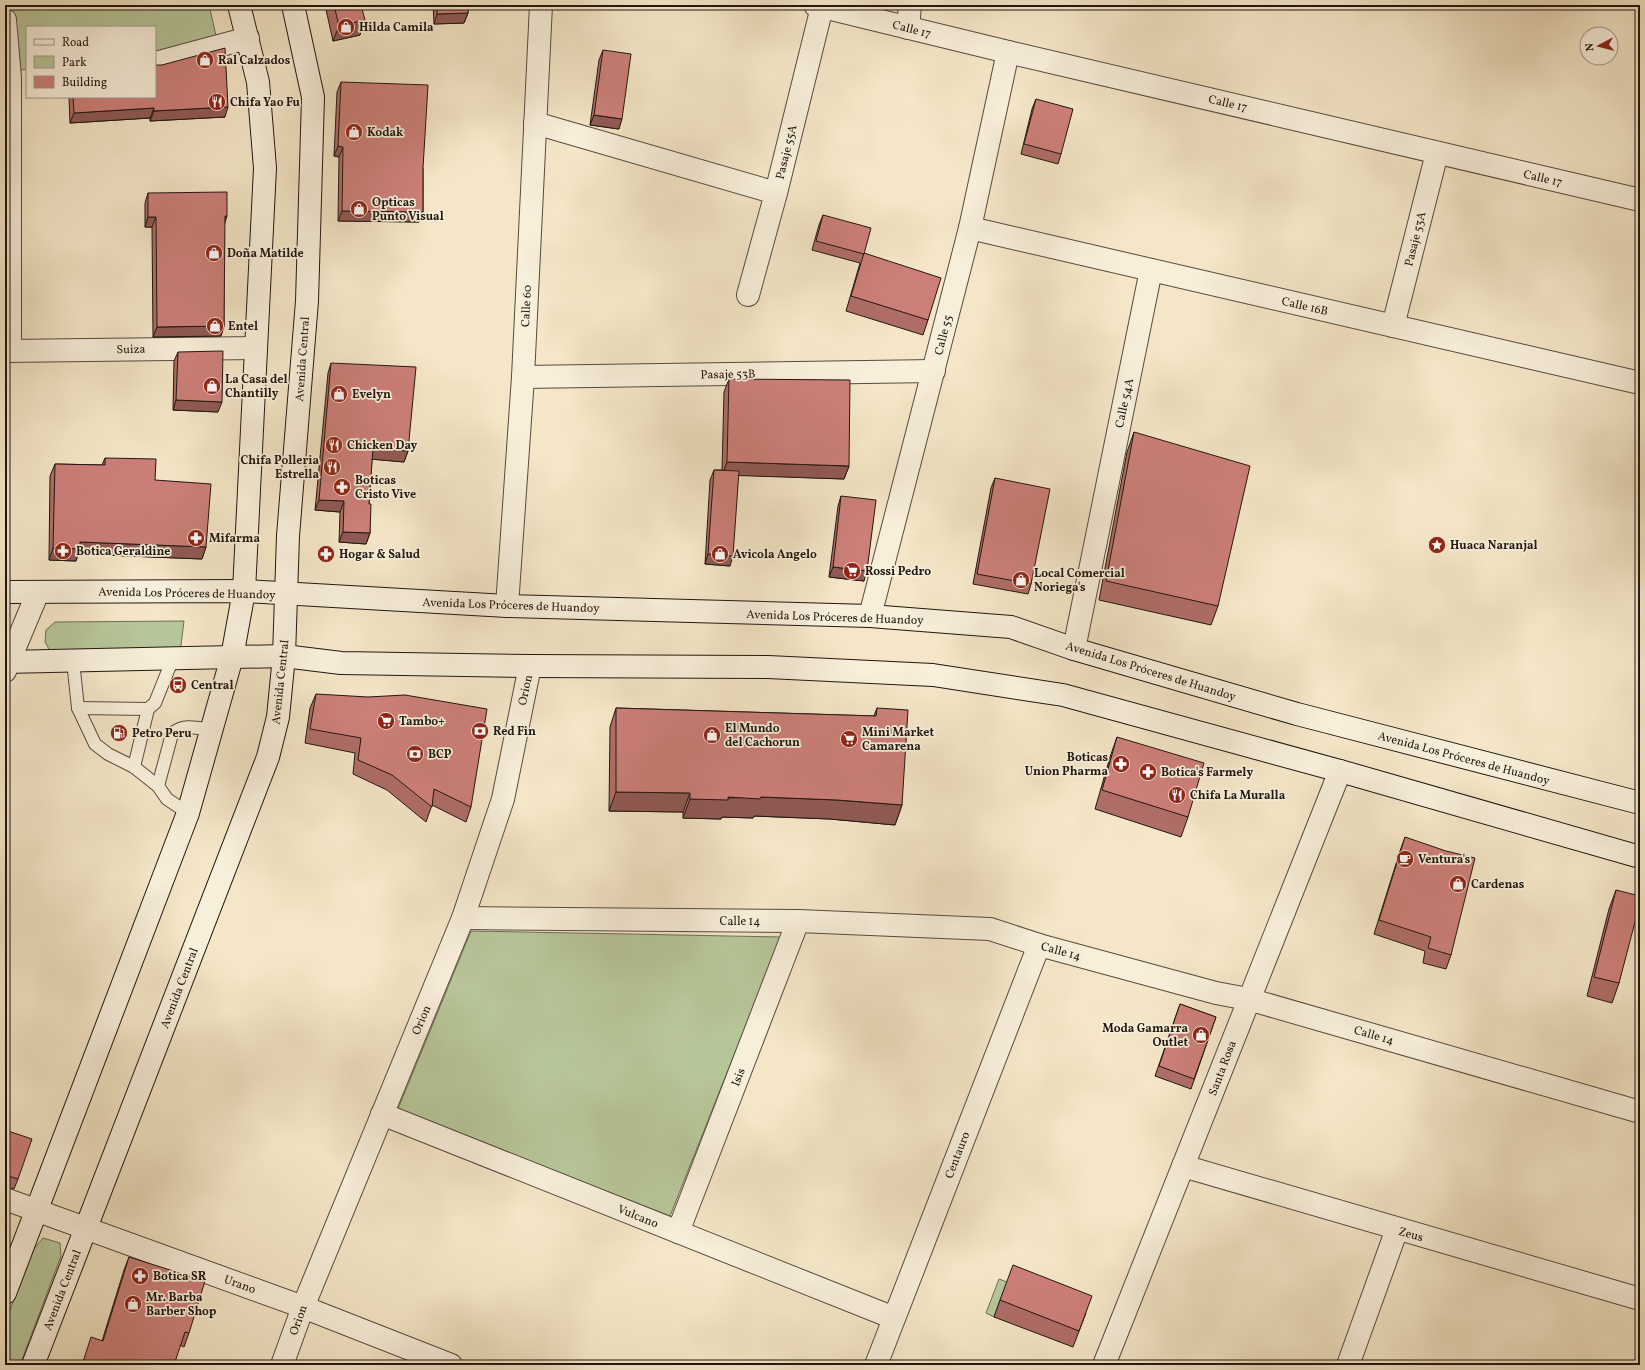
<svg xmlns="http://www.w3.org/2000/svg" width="1645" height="1370" viewBox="0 0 1645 1370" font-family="Vollkorn,serif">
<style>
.green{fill:#b7c699;stroke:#6c6e54}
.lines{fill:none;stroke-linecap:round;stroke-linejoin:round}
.lane-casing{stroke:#564a3e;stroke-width:14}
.street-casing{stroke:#564a3e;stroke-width:24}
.secondary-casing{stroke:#211610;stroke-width:24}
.lane{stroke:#f8efdb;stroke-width:12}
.street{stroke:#f8efdb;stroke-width:22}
.secondary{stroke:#f8efdb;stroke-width:22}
.wall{fill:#af6d68;stroke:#211610}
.shaded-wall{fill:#8f5955;stroke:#211610}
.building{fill:#cc7f79;stroke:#211610}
.labels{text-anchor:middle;stroke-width:3.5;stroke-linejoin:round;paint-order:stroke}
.poi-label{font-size:12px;font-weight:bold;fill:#211610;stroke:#f8efdb;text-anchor:start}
.street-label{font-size:12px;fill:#211610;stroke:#f8efdb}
</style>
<rect width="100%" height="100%" fill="#f4e6c7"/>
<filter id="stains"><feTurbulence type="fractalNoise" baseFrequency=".005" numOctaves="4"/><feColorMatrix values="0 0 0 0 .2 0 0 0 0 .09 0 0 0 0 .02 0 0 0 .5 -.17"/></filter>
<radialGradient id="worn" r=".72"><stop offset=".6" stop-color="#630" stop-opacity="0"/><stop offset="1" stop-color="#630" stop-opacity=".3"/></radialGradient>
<g class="green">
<path d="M8,5H209L217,40L155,53V27H27V69L16,71Z"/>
<path d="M184,621L180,653L50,651L45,642L46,630L55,622Z"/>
<path d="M471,931L781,937L670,1216L398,1109Z"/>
<path d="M43,1238L60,1243L61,1256L20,1365H5V1323L33,1250Z"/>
<path d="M999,1279L1007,1282L994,1317L986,1313Z"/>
</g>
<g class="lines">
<defs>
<g id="lane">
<path d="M73,661L78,708L95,744L108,754L134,767L158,786L167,799L188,813"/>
<path d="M78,708L148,709"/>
<path d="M134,767L148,709L155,703L173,658"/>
<path d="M158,786L172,734C183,723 198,728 211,730"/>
</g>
<g id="street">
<path d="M815,5L1008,52L1640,200"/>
<path d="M5,20L10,78V351"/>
<path d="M908,28L910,5"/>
<path d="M155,63L248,38"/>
<path d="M535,123L776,193"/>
<path d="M970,228L1640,383"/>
<path d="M748,295L776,193L822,7"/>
<path d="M1393,326L1437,153"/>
<path d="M5,351L256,348"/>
<path d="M523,377L934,371"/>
<path d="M507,606L523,377L541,5"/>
<path d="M870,616L970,228L1008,52"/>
<path d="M1074,649L1151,270"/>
<path d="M5,671L38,592"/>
<path d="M463,918L798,921L990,929L1039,945L1216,993L1248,999L1640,1112"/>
<path d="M382,1114L894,1318"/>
<path d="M1183,1166L1640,1299"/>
<path d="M5,1199L303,1307L451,1365"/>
<path d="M678,1232L798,921"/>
<path d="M282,1365L303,1307L463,918L503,799L530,666"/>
<path d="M876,1365L1039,945"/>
<path d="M1104,1365L1340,771"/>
<path d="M1348,1365L1397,1229"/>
</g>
<g id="secondary">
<path d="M5,592L244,591L507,606L870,616L1011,627L1074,649L1297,714L1640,803"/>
<path d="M5,662L284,656L341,663L530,666L768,667L933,675L1063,695L1340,771L1640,857"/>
<path d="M5,1293L188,813L232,657L244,591L265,168L258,82L239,5"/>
<path d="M33,1365L268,757L278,717L284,656L288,536L307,301L313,97L293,5"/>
</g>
</defs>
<use href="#lane" class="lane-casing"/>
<use href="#street" class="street-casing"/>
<use href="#secondary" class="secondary-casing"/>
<use href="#lane" class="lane"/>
<use href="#street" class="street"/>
<use href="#secondary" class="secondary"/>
</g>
<g class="wall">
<path d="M325,5H361L360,35L333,41Z"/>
<path d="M433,5H468V13L464,23L434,24Z"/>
<path d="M603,50L619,129L590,125L599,60Z"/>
<path d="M341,82L423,168V212L419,222L338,221L339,157L334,156L337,92Z"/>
<path d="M69,97H155L225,117L150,121V118L70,123Z"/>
<path d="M1036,99L1061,154L1058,164L1021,154L1032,109Z"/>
<path d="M148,193L224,224V326L221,336L153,337L152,227H145V203Z"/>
<path d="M823,215L865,253L928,320L923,335L846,311L860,263L812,250L819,225Z"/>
<path d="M178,352L218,412L173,410L174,361Z"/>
<path d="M331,363L408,451L404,462L372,459L369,504L370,533L366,544L339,542L340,512L315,510L328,373Z"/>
<path d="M729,379L849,466L844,479L738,475L730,566L705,564L710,480L714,470H722L724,392Z"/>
<path d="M1134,432L1218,606L1211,625L1099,600L1127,452Z"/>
<path d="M105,458L155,480L206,547L202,559L78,554L76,561L49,560L50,476L55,464L102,465Z"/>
<path d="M995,478L1031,584L1028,594L973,584L991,488Z"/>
<path d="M841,496L864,581L829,577L838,506Z"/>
<path d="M316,694L471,807L466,822L432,805L426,822L387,790L353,774L355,753L305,743L310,708Z"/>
<path d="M616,708L874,716L877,708L902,805L895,825L830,819L754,816L753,818L722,817L721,819L683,818V812L609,811L610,727Z"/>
<path d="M1117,737L1188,817L1181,837L1095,809L1110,757Z"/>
<path d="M1405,837L1451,955L1446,969L1423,963L1425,951L1374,934L1400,851Z"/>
<path d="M1616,890L1619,983L1612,1003L1587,996L1609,909Z"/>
<path d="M1180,1004L1216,1017L1191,1089L1155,1076Z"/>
<path d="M5,1130L18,1179L14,1189L5,1186Z"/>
<path d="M129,1257L189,1333L184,1347L180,1345L102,1341L124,1270Z"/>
<path d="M1000,1300L1086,1313L1073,1347L994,1317Z"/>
</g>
<g class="shaded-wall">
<path d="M468,13L464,23L434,24L437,14Z"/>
<path d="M365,20L360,35L333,41L339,26Z"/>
<path d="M228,107L225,117L150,121L154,111Z"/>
<path d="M154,108L150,118L70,123L74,113Z"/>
<path d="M594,115L622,119L619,129L590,125Z"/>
<path d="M338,146L343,147L339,157L334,156Z"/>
<path d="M342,211L423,212L419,222L338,221Z"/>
<path d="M225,216H227L224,226Z"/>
<path d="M148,217H156L152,227H145Z"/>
<path d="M224,326L221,336L153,337L157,327Z"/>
<path d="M176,400L222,402L218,412L173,410Z"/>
<path d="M373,448L408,451L404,462L369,459Z"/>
<path d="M727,462L849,466L844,479L722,475Z"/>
<path d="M319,500L344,501L340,512L315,510Z"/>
<path d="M343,532L370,533L366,544L339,542Z"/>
<path d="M80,542L206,547L202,559L78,554L76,561L49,560L53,548Z"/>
<path d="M708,554L733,556L730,566L705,564Z"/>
<path d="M833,567L867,571L864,581L829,577Z"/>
<path d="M616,792L690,793L683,812L609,811Z"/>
<path d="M761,797L837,800L902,805L895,825L830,819L754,816L753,818L722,817L721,819L683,818L690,799Z"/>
</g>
<g class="building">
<path d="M334,5H361L365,20L339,26Z"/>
<path d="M437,5H468V13L437,14Z"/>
<path d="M225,48L228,107L154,111V108L74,113L73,97H155V65H162Z"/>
<path d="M603,50L631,54L622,119L594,115Z"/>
<path d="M341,82L428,85L423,168V212L342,211L343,147L338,146Z"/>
<path d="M1036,99L1073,109L1061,154L1024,144Z"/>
<path d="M227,192V216H225L224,326L157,327L156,217H148V193Z"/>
<path d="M823,215L871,228L864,254L816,241Z"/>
<path d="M864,253L941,278L928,320L851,296Z"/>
<path d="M223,351L222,402L176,400L178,352Z"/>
<path d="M331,363L416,367L408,451L373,448L369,504H371L370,533L343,532L344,501L319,500Z"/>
<path d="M729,379L850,380L849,466L727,462Z"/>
<path d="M1134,432L1250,466L1218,606L1106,581Z"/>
<path d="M105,458L156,459L155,480L211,484L206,547L80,542V549L53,548L55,464L105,465Z"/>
<path d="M714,470L739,471L733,556L708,554Z"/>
<path d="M995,478L1050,489L1031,584L977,574Z"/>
<path d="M841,496L876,500L867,571L833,567Z"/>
<path d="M316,694L368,697L405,695L487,709L471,807L434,789L432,807L392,775L358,760L361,738L310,729Z"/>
<path d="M616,708L876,716L877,708L908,710L902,805L837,800L761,797L760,799L728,797V800L690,799V793L616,792Z"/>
<path d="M1117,737L1204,763L1188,817L1102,790Z"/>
<path d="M1405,837L1446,851L1475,858L1451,955L1428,948L1431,937L1379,920Z"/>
<path d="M1616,890L1640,896V903L1619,983L1594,977Z"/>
<path d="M1180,1004L1216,1017L1194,1079L1159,1066Z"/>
<path d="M5,1130L32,1139L18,1179L5,1175Z"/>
<path d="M129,1257L205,1281L189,1333L185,1332L174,1365H82L91,1337L103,1341Z"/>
<path d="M1013,1265L1092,1296L1079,1331L1000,1300Z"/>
</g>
<defs>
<symbol id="shop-disc" viewBox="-11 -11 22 22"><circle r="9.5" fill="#8f2418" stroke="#f8efdb"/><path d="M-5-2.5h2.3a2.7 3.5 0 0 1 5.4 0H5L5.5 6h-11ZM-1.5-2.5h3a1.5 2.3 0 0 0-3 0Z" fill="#fff"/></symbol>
<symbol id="restaurant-disc" viewBox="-11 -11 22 22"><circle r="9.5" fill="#8f2418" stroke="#f8efdb"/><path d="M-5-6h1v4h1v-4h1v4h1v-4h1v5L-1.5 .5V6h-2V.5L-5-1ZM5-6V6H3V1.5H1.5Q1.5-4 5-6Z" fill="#fff"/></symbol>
<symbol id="pharmacy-disc" viewBox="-11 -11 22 22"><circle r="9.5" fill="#8f2418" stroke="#f8efdb"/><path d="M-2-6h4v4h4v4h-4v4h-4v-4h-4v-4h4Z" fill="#fff"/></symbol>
<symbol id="sight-disc" viewBox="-11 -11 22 22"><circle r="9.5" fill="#8f2418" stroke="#f8efdb"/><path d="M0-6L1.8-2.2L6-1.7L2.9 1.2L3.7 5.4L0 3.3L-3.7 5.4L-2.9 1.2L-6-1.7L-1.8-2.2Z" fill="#fff"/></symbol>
<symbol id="supermarket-disc" viewBox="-11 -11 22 22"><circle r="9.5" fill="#8f2418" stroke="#f8efdb"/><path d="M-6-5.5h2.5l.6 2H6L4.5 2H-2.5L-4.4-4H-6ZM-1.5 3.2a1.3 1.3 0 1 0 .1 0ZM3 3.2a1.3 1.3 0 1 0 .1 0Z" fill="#fff"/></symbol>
<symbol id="bus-disc" viewBox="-11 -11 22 22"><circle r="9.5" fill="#8f2418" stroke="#f8efdb"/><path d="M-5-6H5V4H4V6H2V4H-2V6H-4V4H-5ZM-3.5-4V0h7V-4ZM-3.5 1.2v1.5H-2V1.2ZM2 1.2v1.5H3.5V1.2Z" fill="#fff"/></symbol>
<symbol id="bank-disc" viewBox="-11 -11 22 22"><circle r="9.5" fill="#8f2418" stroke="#f8efdb"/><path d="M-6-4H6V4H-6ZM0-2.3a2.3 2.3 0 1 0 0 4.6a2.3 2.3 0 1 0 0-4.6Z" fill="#fff"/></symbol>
<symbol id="fuel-disc" viewBox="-11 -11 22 22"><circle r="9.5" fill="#8f2418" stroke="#f8efdb"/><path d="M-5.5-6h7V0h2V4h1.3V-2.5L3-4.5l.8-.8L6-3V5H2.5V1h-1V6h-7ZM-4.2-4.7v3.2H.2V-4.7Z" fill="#fff"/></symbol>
<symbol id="cafe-disc" viewBox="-11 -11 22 22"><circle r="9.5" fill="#8f2418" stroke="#f8efdb"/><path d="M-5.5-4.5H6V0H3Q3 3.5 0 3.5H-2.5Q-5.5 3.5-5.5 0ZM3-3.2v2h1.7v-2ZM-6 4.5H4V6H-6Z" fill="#fff"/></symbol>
</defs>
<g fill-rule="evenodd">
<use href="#shop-disc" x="336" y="17" width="20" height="20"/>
<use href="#shop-disc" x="195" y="50" width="20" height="20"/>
<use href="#restaurant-disc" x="207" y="92" width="20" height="20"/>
<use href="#shop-disc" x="344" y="122" width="20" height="20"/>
<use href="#shop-disc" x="349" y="199" width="20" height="20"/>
<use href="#shop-disc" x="204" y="243" width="20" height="20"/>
<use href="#shop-disc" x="205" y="316" width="20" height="20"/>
<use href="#shop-disc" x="202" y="376" width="20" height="20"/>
<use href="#shop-disc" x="329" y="384" width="20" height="20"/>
<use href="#restaurant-disc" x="324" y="435" width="20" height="20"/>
<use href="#restaurant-disc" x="322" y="457" width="20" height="20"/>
<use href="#pharmacy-disc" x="332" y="477" width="20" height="20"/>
<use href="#pharmacy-disc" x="186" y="528" width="20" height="20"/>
<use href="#sight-disc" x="1427" y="535" width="20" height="20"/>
<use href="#pharmacy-disc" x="53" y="541" width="20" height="20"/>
<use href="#pharmacy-disc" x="316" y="544" width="20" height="20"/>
<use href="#shop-disc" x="710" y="544" width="20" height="20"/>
<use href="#supermarket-disc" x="842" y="561" width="20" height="20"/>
<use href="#shop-disc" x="1011" y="570" width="20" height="20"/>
<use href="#bus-disc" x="168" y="675" width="20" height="20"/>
<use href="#supermarket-disc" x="376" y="711" width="20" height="20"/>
<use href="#bank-disc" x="470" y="721" width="20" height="20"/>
<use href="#fuel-disc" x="109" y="723" width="20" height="20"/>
<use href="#shop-disc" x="702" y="725" width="20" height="20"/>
<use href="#supermarket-disc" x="839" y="729" width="20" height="20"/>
<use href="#bank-disc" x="405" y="744" width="20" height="20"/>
<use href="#pharmacy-disc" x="1111" y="754" width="20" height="20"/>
<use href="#pharmacy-disc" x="1138" y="762" width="20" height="20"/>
<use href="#restaurant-disc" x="1167" y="785" width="20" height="20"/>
<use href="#cafe-disc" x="1395" y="849" width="20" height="20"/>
<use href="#shop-disc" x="1448" y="874" width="20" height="20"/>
<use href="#shop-disc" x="1191" y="1025" width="20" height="20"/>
<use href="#pharmacy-disc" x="130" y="1266" width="20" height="20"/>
<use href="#shop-disc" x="123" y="1294" width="20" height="20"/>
</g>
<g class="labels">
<g class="poi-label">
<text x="359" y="31">Hilda Camila</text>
<text x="218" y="64">Ral Calzados</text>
<text x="230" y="106">Chifa Yao Fu</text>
<text x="367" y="136">Kodak</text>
<text x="372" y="206">Opticas<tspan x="372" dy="14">Punto Visual</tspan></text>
<text x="227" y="257">Doña Matilde</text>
<text x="228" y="330">Entel</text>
<text x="225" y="383">La Casa del<tspan x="225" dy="14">Chantilly</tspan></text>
<text x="352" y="398">Evelyn</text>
<text x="347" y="449">Chicken Day</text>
<text x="319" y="464" text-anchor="end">Chifa Polleria<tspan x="319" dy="14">Estrella</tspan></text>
<text x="355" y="484">Boticas<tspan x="355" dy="14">Cristo Vive</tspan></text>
<text x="209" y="542">Mifarma</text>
<text x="1450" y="549">Huaca Naranjal</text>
<text x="76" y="555">Botica Geraldine</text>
<text x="339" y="558">Hogar &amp; Salud</text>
<text x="733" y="558">Avicola Angelo</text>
<text x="865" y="575">Rossi Pedro</text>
<text x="1034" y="577">Local Comercial<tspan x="1034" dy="14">Noriega's</tspan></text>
<text x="191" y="689">Central</text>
<text x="399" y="725">Tambo+</text>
<text x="725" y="732">El Mundo<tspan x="725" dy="14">del Cachorun</tspan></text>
<text x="493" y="735">Red Fin</text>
<text x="862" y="736">Mini Market<tspan x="862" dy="14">Camarena</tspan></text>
<text x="132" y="737">Petro Peru</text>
<text x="428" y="758">BCP</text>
<text x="1108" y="761" text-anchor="end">Boticas<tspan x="1108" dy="14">Union Pharma</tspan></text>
<text x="1161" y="776">Botica's Farmely</text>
<text x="1190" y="799">Chifa La Muralla</text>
<text x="1418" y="863">Ventura's</text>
<text x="1471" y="888">Cardenas</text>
<text x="1188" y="1032" text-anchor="end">Moda Gamarra<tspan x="1188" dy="14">Outlet</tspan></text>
<text x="153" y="1280">Botica SR</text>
<text x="146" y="1301">Mr. Barba<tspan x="146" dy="14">Barber Shop</tspan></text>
</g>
<g class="street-label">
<text transform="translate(912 29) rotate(14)" y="4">Calle 17</text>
<text transform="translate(1228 103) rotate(13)" y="4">Calle 17</text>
<text transform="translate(786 152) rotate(-76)" y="4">Pasaje 55A</text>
<text transform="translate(1543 178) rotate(13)" y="4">Calle 17</text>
<text transform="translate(1415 239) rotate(-76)" y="4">Pasaje 53A</text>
<text transform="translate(526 306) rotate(-87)" y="4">Calle 60</text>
<text transform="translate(1305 306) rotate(13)" y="4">Calle 16B</text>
<text transform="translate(943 335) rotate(-76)" y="4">Calle 55</text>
<text transform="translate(131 349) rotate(-1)" y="4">Suiza</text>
<text transform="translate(302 359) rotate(-86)" y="4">Avenida Central</text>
<text transform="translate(728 374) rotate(-1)" y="4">Pasaje 53B</text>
<text transform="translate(1124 403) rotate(-78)" y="4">Calle 54A</text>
<text transform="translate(187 593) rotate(1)" y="4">Avenida Los Próceres de Huandoy</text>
<text transform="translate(511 605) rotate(2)" y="4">Avenida Los Próceres de Huandoy</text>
<text transform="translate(835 617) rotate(2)" y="4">Avenida Los Próceres de Huandoy</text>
<text transform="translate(1151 671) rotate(17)" y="4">Avenida Los Próceres de Huandoy</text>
<text transform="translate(280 682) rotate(-84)" y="4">Avenida Central</text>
<text transform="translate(525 690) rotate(-78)" y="4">Orion</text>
<text transform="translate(1464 758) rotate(15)" y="4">Avenida Los Próceres de Huandoy</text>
<text x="740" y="925">Calle 14</text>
<text transform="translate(1061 951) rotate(15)" y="4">Calle 14</text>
<text transform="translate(179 988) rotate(-69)" y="4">Avenida Central</text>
<text transform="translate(421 1020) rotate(-67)" y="4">Orion</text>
<text transform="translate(1374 1035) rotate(16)" y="4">Calle 14</text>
<text transform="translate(1222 1068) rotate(-69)" y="4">Santa Rosa</text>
<text transform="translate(738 1077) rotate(-69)" y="4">Isis</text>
<text transform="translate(957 1155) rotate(-69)" y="4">Centauro</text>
<text transform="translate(638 1216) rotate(22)" y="4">Vulcano</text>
<text transform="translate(1411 1234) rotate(16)" y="4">Zeus</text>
<text transform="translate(240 1284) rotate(20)" y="4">Urano</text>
<text transform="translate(62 1290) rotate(-69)" y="4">Avenida Central</text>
<text transform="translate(298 1320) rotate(-70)" y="4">Orion</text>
</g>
</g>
<rect width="1645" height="1370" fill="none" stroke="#f4e6c7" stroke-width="20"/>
<rect x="6" y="6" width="1633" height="1358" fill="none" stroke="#211610" stroke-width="2"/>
<rect x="10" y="10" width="1625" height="1350" fill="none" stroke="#211610"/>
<rect x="26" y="26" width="130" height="72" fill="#f8efdb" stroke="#a2988a"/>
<rect x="34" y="39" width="20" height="6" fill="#f8efdb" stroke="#a2988a"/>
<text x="62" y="46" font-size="12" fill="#211610">Road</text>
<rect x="34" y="56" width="20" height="12" fill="#b7c699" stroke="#a2988a"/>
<text x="62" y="66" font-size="12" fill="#211610">Park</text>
<rect x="34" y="76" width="20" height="12" fill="#cc7f79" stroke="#a2988a"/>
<text x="62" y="86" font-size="12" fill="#211610">Building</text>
<g transform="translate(1599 46) rotate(263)"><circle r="19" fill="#f8efdb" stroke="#a2988a"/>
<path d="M0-3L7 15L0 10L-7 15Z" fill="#8f2418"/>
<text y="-6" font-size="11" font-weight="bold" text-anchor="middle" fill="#211610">N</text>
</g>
<rect width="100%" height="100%" filter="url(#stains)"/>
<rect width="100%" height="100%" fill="url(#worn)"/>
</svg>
